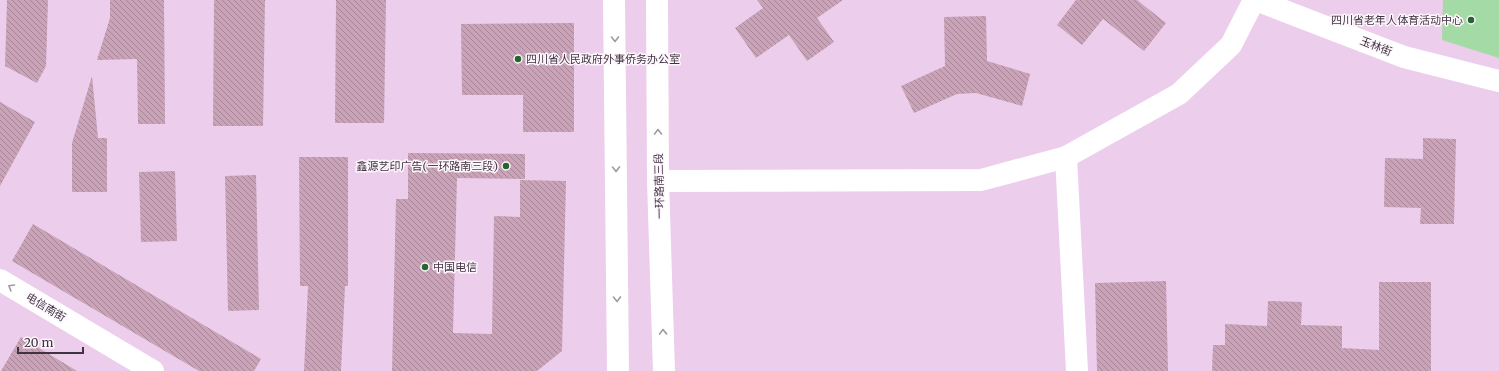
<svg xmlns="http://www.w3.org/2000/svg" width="1499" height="371" viewBox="0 0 1499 371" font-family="Merriweather,'Noto Sans SC',serif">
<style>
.garden{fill:#a4daa6}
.building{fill:url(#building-back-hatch)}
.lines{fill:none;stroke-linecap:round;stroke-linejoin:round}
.street{stroke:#fff;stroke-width:22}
.primary{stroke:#fff;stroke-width:22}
.oneway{stroke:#a09aa0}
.poi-dot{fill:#26652d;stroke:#fdf7fd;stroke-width:1.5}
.labels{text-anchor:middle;stroke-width:3;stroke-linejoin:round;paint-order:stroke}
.poi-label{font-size:11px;fill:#413441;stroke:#fdf7fd;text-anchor:end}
.street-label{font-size:11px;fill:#413441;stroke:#fdf7fd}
</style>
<defs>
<pattern id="building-back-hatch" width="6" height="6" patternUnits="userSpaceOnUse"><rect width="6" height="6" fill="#caa3b8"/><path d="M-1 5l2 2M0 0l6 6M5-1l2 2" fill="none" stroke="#a68697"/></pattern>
</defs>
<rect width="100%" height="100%" fill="#eccdec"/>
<path class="garden" d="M1443,0H1499V58L1442,40Z"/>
<g class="building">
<path d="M7,0H48L46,66L37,83L5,66Z"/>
<path d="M110,0H164L165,124H138L137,59L97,60L110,18Z"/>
<path d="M214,0H265L263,126H213Z"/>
<path d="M336,0H386L384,123H335Z"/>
<path d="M757,0H843L817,18L834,42L807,61L789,35L756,58L735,28L763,8Z"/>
<path d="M1076,0H1137L1166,23L1144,51L1103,19L1082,45L1057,25Z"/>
<path d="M986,16L987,61L1030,74L1022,106L976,93L957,94L914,113L901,86L945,66L944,17Z"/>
<path d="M574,23V132H523V95H462L461,24Z"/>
<path d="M92,76L98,138H107V192H72V143Z"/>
<path d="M0,102L35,122L0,186Z"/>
<path d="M1423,138L1456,139L1454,224H1420L1421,208L1384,207L1385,158L1423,159Z"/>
<path d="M408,153L525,154V179L457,178L453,333L492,334L494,216L520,217V180L566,181L562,351L537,371H392L396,199H408Z"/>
<path d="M299,157H348V286H345L341,371H304L308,286H300Z"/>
<path d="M175,171L177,241L141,242L139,172Z"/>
<path d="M256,175L259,310L228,311L225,176Z"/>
<path d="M33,224L261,359L254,371H199L12,261Z"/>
<path d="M1166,281L1168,371H1097L1095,283Z"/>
<path d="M1379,282H1431V371H1212L1213,345H1225V324L1267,326L1268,301L1302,302L1301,325L1342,326V348L1379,350Z"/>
<path d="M21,337L77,371H1Z"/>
</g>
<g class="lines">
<g class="street">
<path d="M1256,0L1404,57L1499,81"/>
<path d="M1066,157L1077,371"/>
<path d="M658,181L981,180L1066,157L1179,94L1231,45L1254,0"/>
<path d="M0,280L153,371"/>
</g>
<g class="primary">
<path d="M614,0L618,371"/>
<path d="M657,0L658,181L664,371"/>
</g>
</g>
<defs><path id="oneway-chevron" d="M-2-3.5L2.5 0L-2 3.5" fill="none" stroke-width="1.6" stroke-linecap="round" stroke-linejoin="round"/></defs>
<g class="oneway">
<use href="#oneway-chevron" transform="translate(615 39) rotate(89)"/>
<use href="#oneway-chevron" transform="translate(658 132) rotate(-90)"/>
<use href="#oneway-chevron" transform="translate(616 169) rotate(89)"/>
<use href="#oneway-chevron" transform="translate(11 287) rotate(-149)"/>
<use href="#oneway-chevron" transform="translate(617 299) rotate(89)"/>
<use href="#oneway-chevron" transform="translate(663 332) rotate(-92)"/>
</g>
<g class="poi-dot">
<circle cx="1471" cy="20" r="4"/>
<circle cx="518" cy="59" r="4"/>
<circle cx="506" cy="166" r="4"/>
<circle cx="425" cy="267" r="4"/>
</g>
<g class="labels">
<g class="poi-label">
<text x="1463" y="24">四川省老年人体育活动中心</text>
<text x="526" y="63" text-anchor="start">四川省人民政府外事侨务办公室</text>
<text x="498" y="170">鑫源艺印广告(一环路南三段)</text>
<text x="433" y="271" text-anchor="start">中国电信</text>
</g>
<g class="street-label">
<text transform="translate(1376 46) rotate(21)" y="4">玉林街</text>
<text transform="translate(659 186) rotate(-91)" y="4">一环路南三段</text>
<text transform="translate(46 307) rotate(31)" y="4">电信南街</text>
</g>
</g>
<path d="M18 347v6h65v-6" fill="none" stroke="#413441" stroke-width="2"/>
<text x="24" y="347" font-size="12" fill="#413441" stroke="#fdf7fd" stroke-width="3" paint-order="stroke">20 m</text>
</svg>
